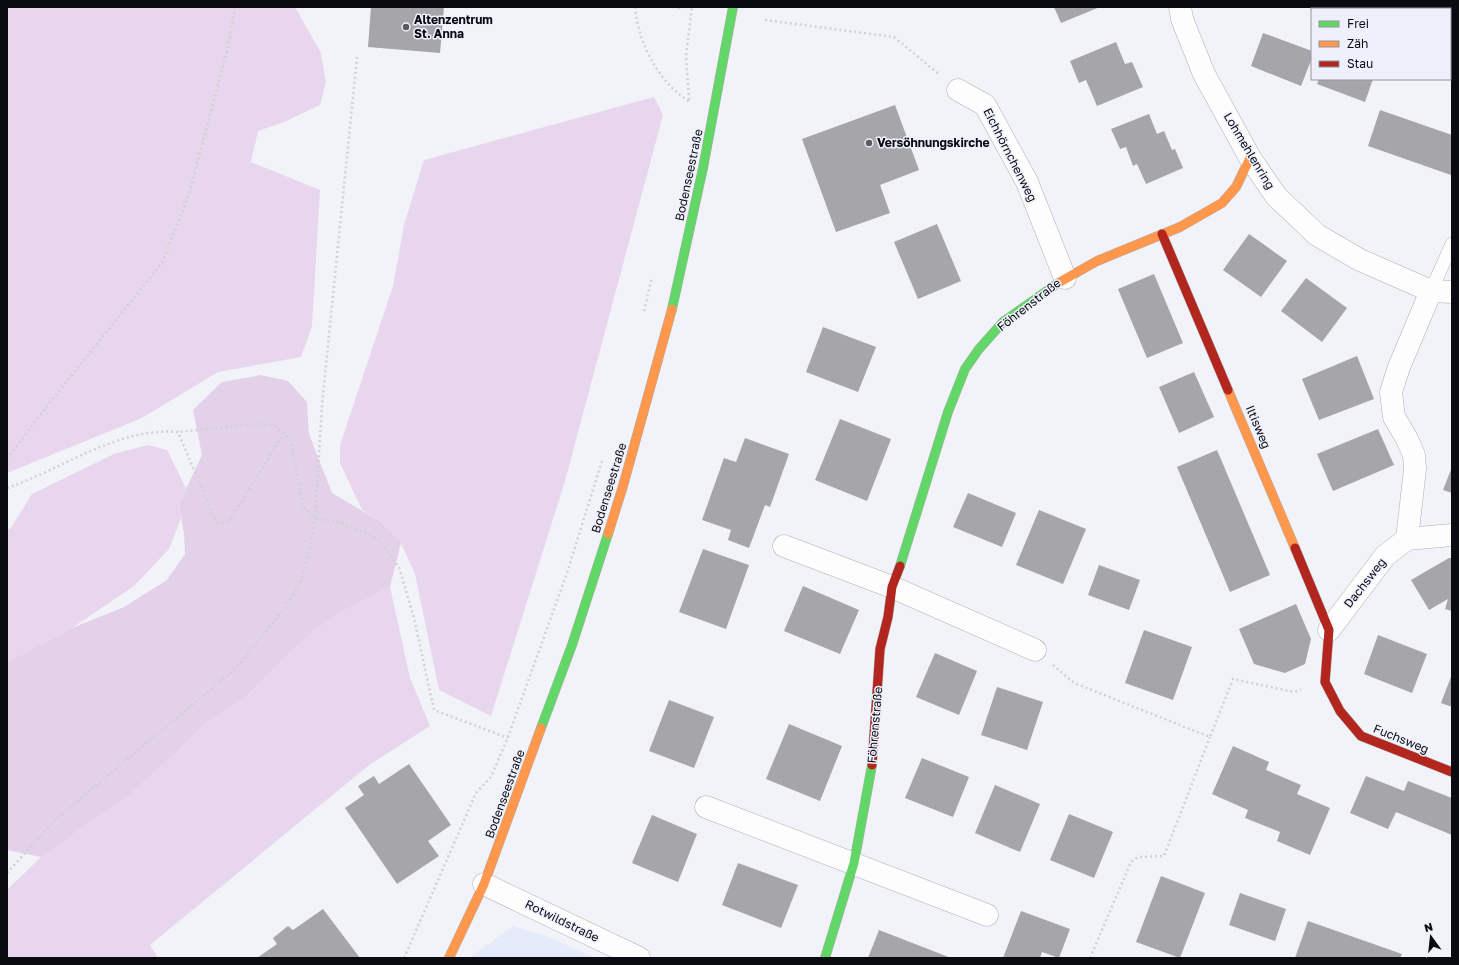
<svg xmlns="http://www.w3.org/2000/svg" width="1459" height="965" viewBox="0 0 1459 965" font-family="'Golos Text',sans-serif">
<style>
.built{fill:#e6ebfb}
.green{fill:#e7d6ed}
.forest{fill:#e3d1ea}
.building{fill:#a5a5aa}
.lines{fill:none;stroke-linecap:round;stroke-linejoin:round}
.lane-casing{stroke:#aeafb4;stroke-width:14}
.street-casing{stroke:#aeafb4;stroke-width:23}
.fast-casing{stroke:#aeafb4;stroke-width:10}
.slow-casing{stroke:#aeafb4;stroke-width:10}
.jam-casing{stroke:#aeafb4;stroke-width:10}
.path{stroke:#d0d1d3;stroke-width:2.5;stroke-dasharray:2 3;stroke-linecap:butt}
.lane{stroke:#fdfdfe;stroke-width:13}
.street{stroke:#fdfdfe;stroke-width:22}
.fast{stroke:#63d668;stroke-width:9}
.slow{stroke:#ff974d;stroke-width:9}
.jam{stroke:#b3261e;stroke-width:9}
.poi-dot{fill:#5b5c61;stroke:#eef1fc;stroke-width:1.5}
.labels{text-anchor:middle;stroke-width:3;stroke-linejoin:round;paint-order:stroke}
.poi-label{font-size:12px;font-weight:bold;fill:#090b10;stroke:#eef1fc;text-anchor:start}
.street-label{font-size:12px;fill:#090b10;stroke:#eef1fc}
</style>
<rect width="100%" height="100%" fill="#f2f3f8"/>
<path class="built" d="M513,926L543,935L597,958H469Z"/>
<g class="green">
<path d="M7,7H295L321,53L326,82L320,105L284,122L258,131L251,162L320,190L312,326L301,357L218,372L142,418L7,473Z"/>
<path d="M654,97L663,115L565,481L491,716L439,690L415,574L401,543L381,522L362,510L340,463V445L393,286L404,225L424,160Z"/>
<path d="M148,445L167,450L186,488L179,504L181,518L169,549L134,586L72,628L7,662V530L11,528L32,494L114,454Z"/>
<path d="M390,587L410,678L430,726L369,765L150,945L158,958H7V890L41,857L127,797L179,750L207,722L247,696L275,667L314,631L347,609Z"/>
</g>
<path class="forest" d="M261,375L288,381L307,402L309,434L332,493L381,522L401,543L390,587L347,609L314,631L275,667L247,696L207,722L179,750L127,797L41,857L7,850V662L72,628L124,607L167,580L185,554L184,534L179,504L202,455L193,410L222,382Z"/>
<g class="building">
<path d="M371,7H444L440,53L368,47Z"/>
<path d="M1054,7H1100L1061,23Z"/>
<path d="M1452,9V32H1450V14Z"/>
<path d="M1263,33L1312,51V58L1301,86L1251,66Z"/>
<path d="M1116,42L1125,64L1132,62L1143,87L1097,106L1086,80L1079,83L1070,61Z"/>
<path d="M1319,79H1373L1365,102L1317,84Z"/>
<path d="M895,105L919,170L880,185L890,213L836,232L802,139Z"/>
<path d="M1380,110L1452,135L1451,175L1368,146Z"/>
<path d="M1149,114L1157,134L1164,131L1172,150L1175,149L1183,168L1146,184L1137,164L1133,166L1126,147L1120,149L1111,129Z"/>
<path d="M937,224L961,281L918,299L894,242Z"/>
<path d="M1249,234L1287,261L1261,297L1223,270Z"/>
<path d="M1154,274L1183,343L1147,358L1118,289Z"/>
<path d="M1306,278L1347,308L1322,342L1281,311Z"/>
<path d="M823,327L876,347L858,392L806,372Z"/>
<path d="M1357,356L1374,399L1319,420L1302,379Z"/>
<path d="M1194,372L1214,417L1179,433L1159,387Z"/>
<path d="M840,419L891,439L867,501L815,480Z"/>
<path d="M1378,429L1394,465L1333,491L1317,454Z"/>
<path d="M745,438L789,454L770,507L765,505L749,548L728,540L731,530L702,520L724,458L736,462Z"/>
<path d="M1217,450L1270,575L1230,592L1177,467Z"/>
<path d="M1452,467V493L1443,490Z"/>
<path d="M968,493L1016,513L1002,547L953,527Z"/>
<path d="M1039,510L1086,529L1063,584L1016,565Z"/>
<path d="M703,549L749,565L726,629L679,612Z"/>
<path d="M1449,558H1452V611L1445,609L1448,599L1429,610L1411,580Z"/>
<path d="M1099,565L1140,580L1129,610L1088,595Z"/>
<path d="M803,586L859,610L840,654L784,631Z"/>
<path d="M1296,604L1311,639L1305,664L1285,673L1254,664L1239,629Z"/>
<path d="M1144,630L1192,647L1173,700L1125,683Z"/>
<path d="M1378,635L1427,654L1412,693L1364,674Z"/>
<path d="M935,653L977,671L959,715L916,697Z"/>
<path d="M1452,674V707L1441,703Z"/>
<path d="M997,687L1043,702L1027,750L981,735Z"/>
<path d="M669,700L714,717L694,768L649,751Z"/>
<path d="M789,724L842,746L820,801L766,779Z"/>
<path d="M1233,746L1269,762L1266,770L1301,785L1297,794L1330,808L1310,855L1277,841L1280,832L1245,818L1248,810L1212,794Z"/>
<path d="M922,758L969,777L953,817L905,798Z"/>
<path d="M409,764L451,825L428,841L439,856L397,884L345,808L364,795L358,786L374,776L379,784Z"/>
<path d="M1366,776L1404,791L1408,781L1452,798V835L1396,812L1388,829L1350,813Z"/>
<path d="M995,785L1040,804L1020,852L975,833Z"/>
<path d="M1069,814L1113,832L1094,878L1050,860Z"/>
<path d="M652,815L697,834L678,882L632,863Z"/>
<path d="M738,863L798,885L781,928L722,905Z"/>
<path d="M1161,876L1205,893L1180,958L1136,942Z"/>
<path d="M1240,893L1286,909L1275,941L1229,925Z"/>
<path d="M323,909L360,958H257L277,944L273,938L288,926L293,930Z"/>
<path d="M1021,911L1070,929L1059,958L1042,952L1040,958H1003Z"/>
<path d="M1308,921L1402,954L1400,958H1295Z"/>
<path d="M879,930L928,949L951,958H868Z"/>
</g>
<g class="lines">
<defs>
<path id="lane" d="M1431,291L1452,244"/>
<g id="street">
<path d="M1180,7L1182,19L1204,74L1250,158L1276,196L1317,235L1360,260L1431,291L1452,292"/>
<path d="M958,90L985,105L1027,182L1065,278"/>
<path d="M1407,539L1415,469L1414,455L1407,439L1394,417L1391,392L1399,367L1431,291"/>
<path d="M784,546L892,587L1035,650"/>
<path d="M1329,630L1385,556L1407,539L1452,535"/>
<path d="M706,807L987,915"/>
<path d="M484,884L639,958"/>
</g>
<g id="fast">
<path d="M672,309L703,168L733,7"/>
<path d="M900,566L948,412L965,369L979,349L1003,322L1058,283"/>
<path d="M541,728L572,645L608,534"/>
<path d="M825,958L854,863L872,765"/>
</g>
<g id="slow">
<path d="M1058,283L1097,261L1180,227L1222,203L1236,187L1250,158"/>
<path d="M1228,390L1295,548"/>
<path d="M608,534L623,486L672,309"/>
<path d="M449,958L484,884L541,728"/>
</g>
<g id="jam">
<path d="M1162,234L1228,390"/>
<path d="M1295,548L1329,630L1325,682L1340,711L1361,736L1452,772"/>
<path d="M872,765L880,649L888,617L892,587L900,566"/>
</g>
</defs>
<use href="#lane" class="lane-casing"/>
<use href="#street" class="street-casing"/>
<use href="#fast" class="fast-casing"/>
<use href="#slow" class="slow-casing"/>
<use href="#jam" class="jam-casing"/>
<g class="path">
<path d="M635,7C638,43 658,82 690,102"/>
<path d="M673,7L683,9"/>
<path d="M765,20L894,37L940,75"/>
<path d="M357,57L322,405L315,518L341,523L378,539L399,567L414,618L434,710L508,738"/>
<path d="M689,100L686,56L692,7"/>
<path d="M644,311L652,277"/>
<path d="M7,459L47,406L162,263L189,194L228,47L235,7"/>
<path d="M7,488C63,469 117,427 178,432L216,522L223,523L230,520L283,435"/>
<path d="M1053,665L1074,683L1210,737L1233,679L1294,692L1301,690"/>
<path d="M7,873L56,819L236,668L286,607L301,581L310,548L315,518L303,507L291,441C286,435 280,431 274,425L256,424L178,432"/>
<path d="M404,958L476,793L491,777L508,737L567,573L602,461"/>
<path d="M1090,958L1131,862L1138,857L1164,856L1210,737"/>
</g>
<use href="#lane" class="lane"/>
<use href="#street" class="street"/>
<use href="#fast" class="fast"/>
<use href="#slow" class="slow"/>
<use href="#jam" class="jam"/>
</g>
<g class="poi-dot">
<circle cx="406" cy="27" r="4"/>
<circle cx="869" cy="143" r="4"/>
</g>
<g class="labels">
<g class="poi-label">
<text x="414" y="24">Altenzentrum<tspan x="414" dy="14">St. Anna</tspan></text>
<text x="877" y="147">Versöhnungskirche</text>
</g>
<g class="street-label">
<text transform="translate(1249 151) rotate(59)" y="4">Lohmehlenring</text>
<text transform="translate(1010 155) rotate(63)" y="4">Eichhörnchenweg</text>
<text transform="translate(689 175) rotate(-78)" y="4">Bodenseestraße</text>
<text transform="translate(1029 305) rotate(-38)" y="4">Föhrenstraße</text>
<text transform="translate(1258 427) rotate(67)" y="4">Iltisweg</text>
<text transform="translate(609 488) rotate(-73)" y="4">Bodenseestraße</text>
<text transform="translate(1365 583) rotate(-52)" y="4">Dachsweg</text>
<text transform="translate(875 725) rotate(-85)" y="4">Föhrenstraße</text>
<text transform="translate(1401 739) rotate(22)" y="4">Fuchsweg</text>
<text transform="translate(505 794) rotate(-70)" y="4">Bodenseestraße</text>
<text transform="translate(562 921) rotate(26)" y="4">Rotwildstraße</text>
</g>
</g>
<rect width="1459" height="965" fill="none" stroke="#090b10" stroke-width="16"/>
<rect x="1311" y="8" width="140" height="72" fill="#eef1fc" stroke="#92959e"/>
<rect x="1319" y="21" width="20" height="6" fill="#63d668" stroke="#92959e"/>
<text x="1347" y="28" font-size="12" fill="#090b10">Frei</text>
<rect x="1319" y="41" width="20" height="6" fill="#ff974d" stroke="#92959e"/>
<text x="1347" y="48" font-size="12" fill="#090b10">Zäh</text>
<rect x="1319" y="61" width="20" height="6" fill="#b3261e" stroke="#92959e"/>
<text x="1347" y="68" font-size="12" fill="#090b10">Stau</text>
<g transform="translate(1431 937) rotate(345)" stroke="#eef1fc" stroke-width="3" paint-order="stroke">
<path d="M0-3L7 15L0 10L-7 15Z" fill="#090b10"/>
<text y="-6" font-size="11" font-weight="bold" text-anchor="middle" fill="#090b10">N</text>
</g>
</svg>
